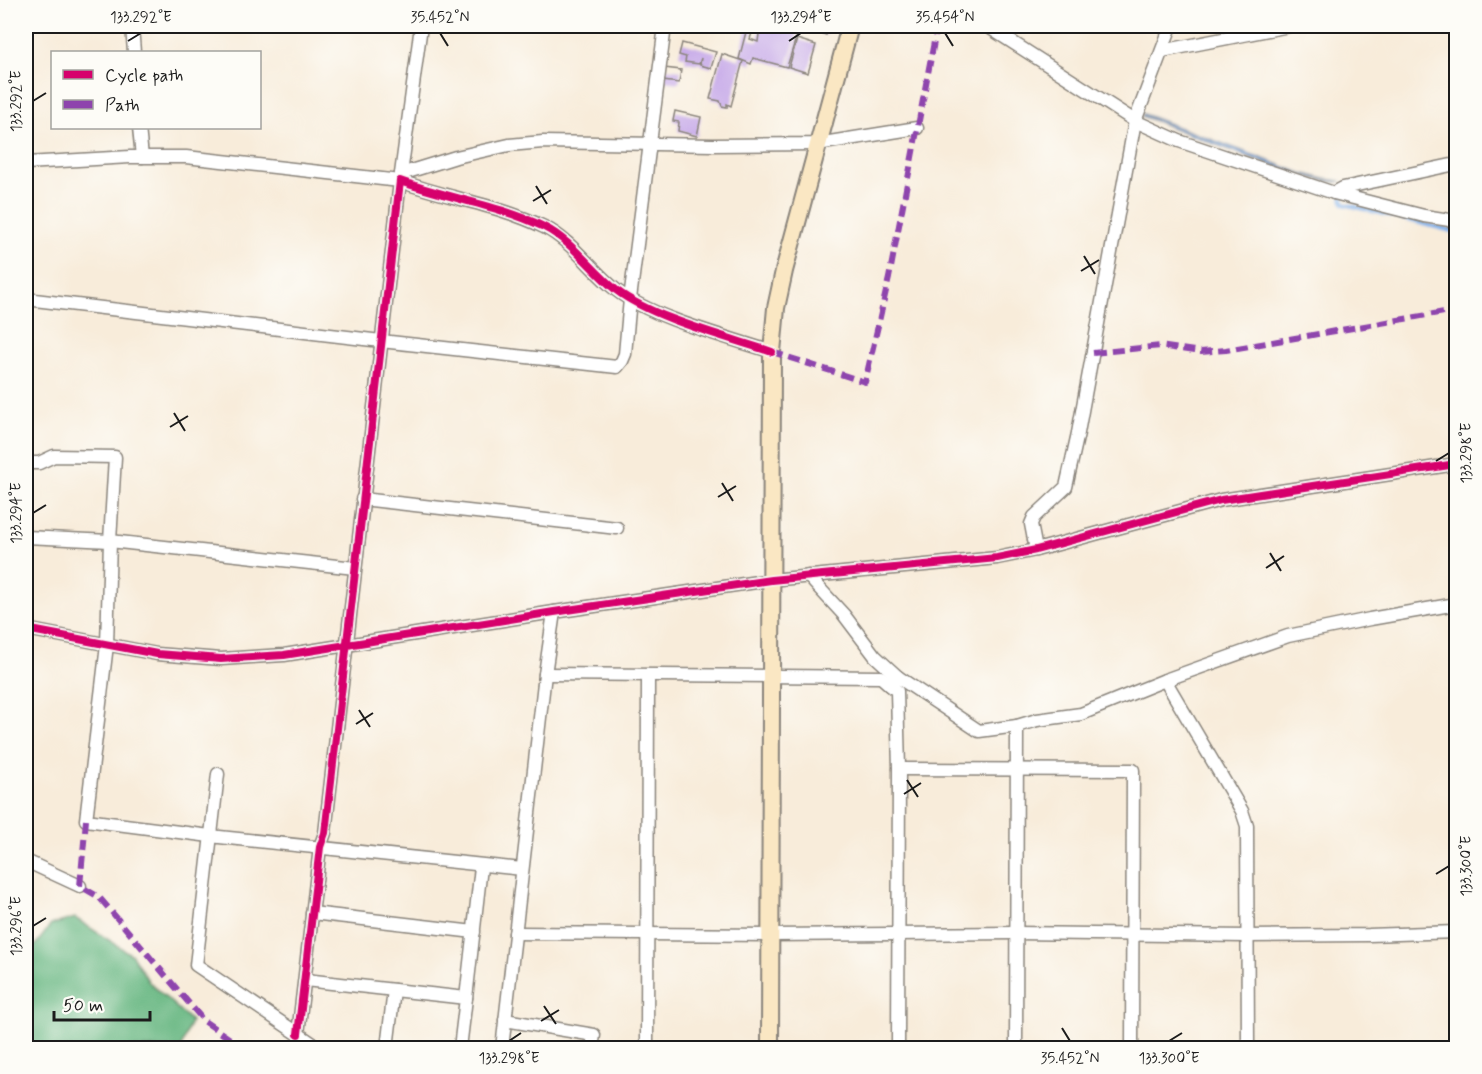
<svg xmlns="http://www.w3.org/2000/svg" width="1482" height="1074" viewBox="0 0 1482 1074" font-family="Mynerve,sans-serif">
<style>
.forest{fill:#67b782;stroke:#426a4f;stroke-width:1.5}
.water{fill:#7eb0eb;stroke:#4d6684;stroke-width:1.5}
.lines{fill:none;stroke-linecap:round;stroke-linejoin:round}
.stream{stroke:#7eb0eb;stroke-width:4}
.building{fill:#c1a1e7}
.street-casing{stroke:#8a847b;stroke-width:15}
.secondary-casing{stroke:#8a847b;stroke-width:20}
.street{stroke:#fff;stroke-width:12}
.secondary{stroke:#fae7c3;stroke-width:16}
.quiet{stroke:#8e44ad;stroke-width:6;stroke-dasharray:12 6;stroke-linecap:butt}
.cycleway-casing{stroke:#fdfcf7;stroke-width:11}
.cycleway{stroke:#d6006c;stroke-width:8}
.ticks{fill:none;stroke:#1c1c1c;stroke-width:2}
.neatline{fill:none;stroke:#1c1c1c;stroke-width:2}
.ticks-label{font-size:15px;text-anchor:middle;fill:#1c1c1c}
</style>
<rect width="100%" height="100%" fill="#fdfcf7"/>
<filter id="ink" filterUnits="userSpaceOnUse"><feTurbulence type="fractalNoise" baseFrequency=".0167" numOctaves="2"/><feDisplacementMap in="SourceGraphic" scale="12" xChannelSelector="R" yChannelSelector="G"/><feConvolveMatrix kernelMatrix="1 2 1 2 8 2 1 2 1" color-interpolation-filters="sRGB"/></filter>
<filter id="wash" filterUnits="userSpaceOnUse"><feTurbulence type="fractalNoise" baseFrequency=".008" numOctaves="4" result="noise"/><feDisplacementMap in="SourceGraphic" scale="24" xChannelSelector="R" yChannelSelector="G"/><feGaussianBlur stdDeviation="1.35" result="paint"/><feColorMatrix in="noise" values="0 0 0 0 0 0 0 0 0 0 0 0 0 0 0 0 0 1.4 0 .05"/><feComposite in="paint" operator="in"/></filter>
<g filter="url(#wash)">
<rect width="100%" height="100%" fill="#f8ecda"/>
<path class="forest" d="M75,918L132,955L149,982L191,1021L181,1048H26V957L51,925Z"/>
<path class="water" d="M1143,114L1301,173L1324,179L1340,181C1323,190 1171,126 1142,116Z"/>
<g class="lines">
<path class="stream" d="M1342,198L1344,204L1456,232"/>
</g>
<g id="blocks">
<g class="building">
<path d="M760,26H791L799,28L787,67L753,58L751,64L739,59L747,28L753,30L750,39L758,42Z"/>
<path d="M801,26H830L826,35Z"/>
<path d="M797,39L816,45L808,73L789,67Z"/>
<path d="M682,43L716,52L711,68L700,65L701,58L699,64L685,62L686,57L679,55Z"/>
<path d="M722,54L743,61L731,106L727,104V107L722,106L720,101L710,99Z"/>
<path d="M664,68L681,70L679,83L663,81Z"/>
<path d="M675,111L701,117L697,136L678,131L679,122L673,121Z"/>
</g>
</g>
</g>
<g filter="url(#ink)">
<use href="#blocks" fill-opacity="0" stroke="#8a847b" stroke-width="1.5"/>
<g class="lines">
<defs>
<g id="street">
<path d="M132,26L134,52"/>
<path d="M987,26L1135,121L1179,141L1334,193L1424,216L1456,221"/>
<path d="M1162,51L1289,26"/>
<path d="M139,128L142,157"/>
<path d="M26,163L130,157H186L400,181L421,26"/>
<path d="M401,174L456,157L509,145L543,142L713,145L817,144L917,128"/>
<path d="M1334,193L1343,188L1456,164"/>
<path d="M26,299L381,341L617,367L622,361L625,354L630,299L665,26"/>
<path d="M26,463H39L54,456L115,457L110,541L26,537"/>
<path d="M362,499L617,528"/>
<path d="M1036,550L1031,524L1034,517L1066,487L1078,433L1135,121L1171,26"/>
<path d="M355,568L110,541L107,645L86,820L210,836L522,869"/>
<path d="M808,576L844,615L875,656L898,677"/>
<path d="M26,629L157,654L221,659L284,655L554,612L771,580L997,558L1036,550L1221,500L1456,464"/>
<path d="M545,674L881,677L897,691L899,769L898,1048"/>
<path d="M1165,680L1288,636L1370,619L1456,604"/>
<path d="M890,685L898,677L979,731L1017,726"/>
<path d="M899,769L1133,770L1132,1048"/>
<path d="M218,774L196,965L319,1048"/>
<path d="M26,861L80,886"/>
<path d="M312,913L474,932"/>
<path d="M515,933L770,935L1016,933L1246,936L1369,935L1456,932"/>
<path d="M305,980L466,998L460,1048"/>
<path d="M466,998L481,867"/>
<path d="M505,1020L594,1035L592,1048"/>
<path d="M298,1034L320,847L325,833L400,181C447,198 499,205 544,227C572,241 591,270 616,290C652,318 727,337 772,352"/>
<path d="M387,1048L394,990"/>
<path d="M502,1048L545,674L554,612"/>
<path d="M647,1048L648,677"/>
<path d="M1016,1048L1017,726L1037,720L1081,714L1165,680L1242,811L1247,826L1248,1048"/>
</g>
<path id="secondary" d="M770,1048L772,352L776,308L784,271L850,26"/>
</defs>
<use href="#street" class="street-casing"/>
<use href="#secondary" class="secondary-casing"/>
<use href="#street" class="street"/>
<use href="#secondary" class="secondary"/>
<g class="quiet">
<path d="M772,352L865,382L889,278L937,26"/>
<path d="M1093,353L1160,346L1201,352L1226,350L1456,310"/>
<path d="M86,820L80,886L99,897L204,1021L243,1048"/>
</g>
<defs>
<g id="cycleway">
<path d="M26,629L157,654L221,659L284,655L554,612L771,580L997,558L1036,550L1221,500L1456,464"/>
<path d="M298,1034L320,847L325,833L400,181C447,198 499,205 544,227C572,241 591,270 616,290C652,318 727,337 772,352"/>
</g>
</defs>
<use href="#cycleway" class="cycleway-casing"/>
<use href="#cycleway" class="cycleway"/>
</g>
</g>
<path class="ticks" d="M440,33L448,46M945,33L953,46M128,41L141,33M789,41L801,33M33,101L46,93M536,186L547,204M533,201L551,190M1084,256L1095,274M1081,271L1099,260M174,413L185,431M170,427L188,416M1436,461L1449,453M722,483L733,501M718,497L736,486M33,513L46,505M1270,553L1281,571M1266,568L1284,556M359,710L370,727M356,724L373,713M907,780L918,797M904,794L921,783M1436,874L1449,866M33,926L46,918M544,1006L556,1024M541,1021L559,1010M1062,1028L1070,1041M509,1041L521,1033M1169,1041L1182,1033"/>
<rect width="1482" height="1074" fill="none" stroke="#fdfcf7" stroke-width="66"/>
<rect x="51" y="51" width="210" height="78" fill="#fdfcf7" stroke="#a3a29f" stroke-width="1.5"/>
<rect x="63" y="70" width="30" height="9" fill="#d6006c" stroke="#a3a29f" stroke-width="1.5"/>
<text x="105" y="81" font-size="18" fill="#1c1c1c">Cycle path</text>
<rect x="63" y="100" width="30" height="9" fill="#8e44ad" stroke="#a3a29f" stroke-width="1.5"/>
<text x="105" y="111" font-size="18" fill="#1c1c1c">Path</text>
<path d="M54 1011v9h96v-9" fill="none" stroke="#1c1c1c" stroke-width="3"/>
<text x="63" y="1011" font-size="18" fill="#1c1c1c" stroke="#fdfcf7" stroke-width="4.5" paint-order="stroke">50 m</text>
<rect x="33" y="33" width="1416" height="1008" class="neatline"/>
<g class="ticks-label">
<text x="141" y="22">133.292°E</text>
<text x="440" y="22">35.452°N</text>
<text x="801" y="22">133.294°E</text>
<text x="945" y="22">35.454°N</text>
<text transform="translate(16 101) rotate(-90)" y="5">133.292°E</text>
<text transform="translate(1466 453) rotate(-90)" y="5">133.298°E</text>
<text transform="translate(16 513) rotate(-90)" y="5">133.294°E</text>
<text transform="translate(1466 866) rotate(-90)" y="5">133.300°E</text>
<text transform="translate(16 926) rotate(-90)" y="5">133.296°E</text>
<text x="509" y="1063">133.298°E</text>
<text x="1070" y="1063">35.452°N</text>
<text x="1169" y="1063">133.300°E</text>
</g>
</svg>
